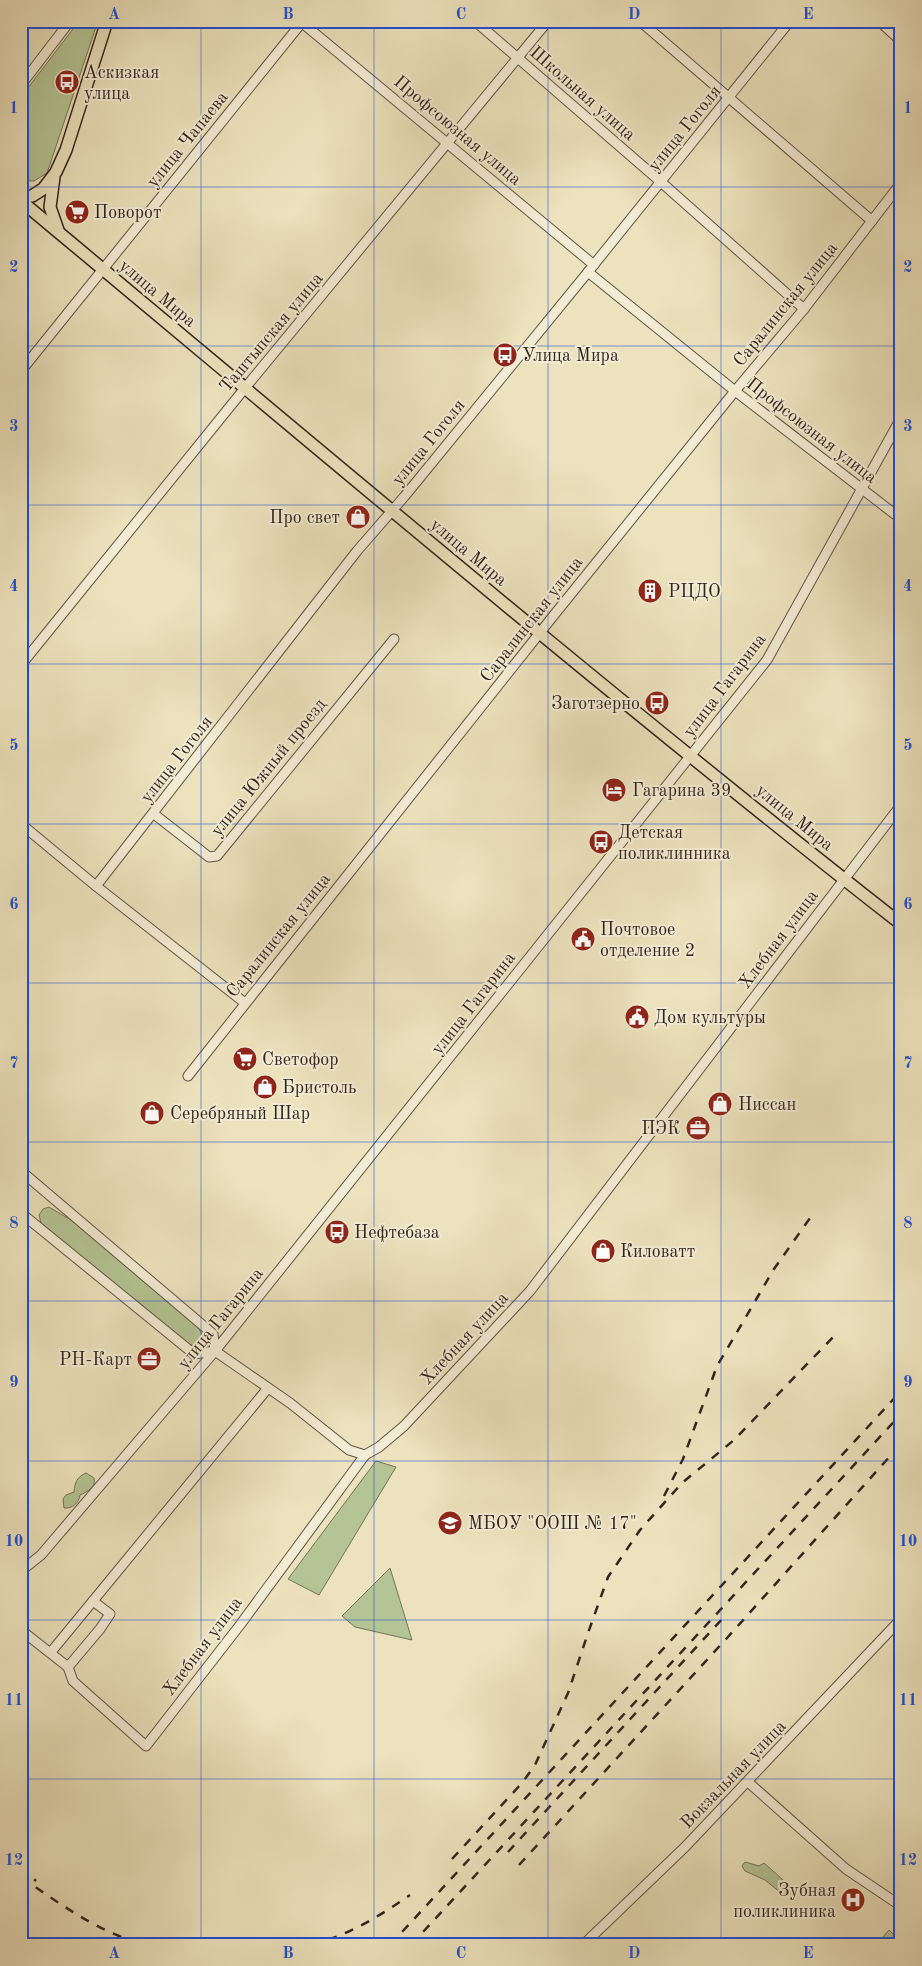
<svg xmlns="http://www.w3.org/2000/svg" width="922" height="1966" viewBox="0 0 922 1966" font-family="'Old Standard TT',serif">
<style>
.green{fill:#b4c494;stroke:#737459}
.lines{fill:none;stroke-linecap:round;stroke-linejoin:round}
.minor-casing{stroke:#605446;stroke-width:11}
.major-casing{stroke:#32241e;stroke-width:14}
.minor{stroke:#f3ecd4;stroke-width:9}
.major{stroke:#ece2bd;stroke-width:11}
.rail{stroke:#32241e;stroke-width:2.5;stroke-dasharray:9 9;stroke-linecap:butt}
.grid{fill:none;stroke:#1d4ed8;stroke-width:1;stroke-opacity:0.55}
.labels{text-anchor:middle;stroke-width:4;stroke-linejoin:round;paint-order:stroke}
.poi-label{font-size:18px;fill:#32241e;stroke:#f3ecd4;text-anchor:start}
.street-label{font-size:18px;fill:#32241e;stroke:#f3ecd4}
.neatline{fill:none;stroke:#1d4ed8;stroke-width:2}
.grid-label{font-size:16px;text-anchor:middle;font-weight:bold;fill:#1d4ed8}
</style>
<rect width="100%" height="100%" fill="#ece2bd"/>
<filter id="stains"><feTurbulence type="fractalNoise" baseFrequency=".004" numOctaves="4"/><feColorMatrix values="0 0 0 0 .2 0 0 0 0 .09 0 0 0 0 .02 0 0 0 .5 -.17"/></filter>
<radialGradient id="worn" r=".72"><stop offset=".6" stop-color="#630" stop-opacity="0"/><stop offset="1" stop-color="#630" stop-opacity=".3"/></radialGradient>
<g class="green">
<path d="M79,21H98L47,173L34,181H22L21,97Z"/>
<path d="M49,1207L86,1229L196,1325C203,1333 205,1339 195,1346L183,1342L41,1223L39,1215L43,1209Z"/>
<path d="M376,1461L396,1467L319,1595L288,1579Z"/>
<path d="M86,1473L94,1478C96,1488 88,1491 80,1495C79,1503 72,1509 64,1508L63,1499L66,1495L74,1492C75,1482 77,1477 86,1473Z"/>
<path d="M390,1568L412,1640L355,1627L342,1616Z"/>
<path d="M745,1862L759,1866L764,1863L792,1888L793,1892L786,1897L765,1880L745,1871L742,1866Z"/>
<path d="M889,1930L897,1938L891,1945H876Z"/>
</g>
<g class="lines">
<defs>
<g id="minor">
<path d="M300,21L594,265"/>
<path d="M475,21L661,182L804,309"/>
<path d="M640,21L872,221"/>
<path d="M879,21L901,41"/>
<path d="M21,85L70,21"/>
<path d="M588,272L735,391L901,519"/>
<path d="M21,371L303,21"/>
<path d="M21,665L245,388L548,21"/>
<path d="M154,814L209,857L217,856L394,639"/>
<path d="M21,824L96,886L245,1003"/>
<path d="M96,886L357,551L404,497L588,272L790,21"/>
<path d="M188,1076L554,615L735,391L804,309L901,183"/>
<path d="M21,1171L213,1334L215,1351"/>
<path d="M21,1213L194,1354L215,1351L290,1403L349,1450L365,1455"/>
<path d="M21,1571L41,1555L215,1351L767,660L901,418"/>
<path d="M21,1630L68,1667L73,1681L146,1746L240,1625L365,1455L379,1447L404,1426L530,1291L901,805"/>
<path d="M51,1652L268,1388"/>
<path d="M68,1667L100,1629L110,1614L93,1601"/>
<path d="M748,1782L846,1869L901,1906"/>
<path d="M583,1945L685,1847L901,1619"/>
</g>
<g id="major">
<path d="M54,177L50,207L58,230"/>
<path d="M21,197L32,196L43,189L56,172L66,150L107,21"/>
<path d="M21,201C313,444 602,690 901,924"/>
<path d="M898,1945L901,1942"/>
</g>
</defs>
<use href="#minor" class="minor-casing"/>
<use href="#major" class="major-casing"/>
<use href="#minor" class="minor"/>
<use href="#major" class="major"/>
<g class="rail">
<path d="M664,1496L683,1459L717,1366L774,1269L810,1218"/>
<path d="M508,1852L724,1617"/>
<path d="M452,1859L522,1783L535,1765L568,1693L588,1633L608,1577L640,1530L682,1483L734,1440L836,1334"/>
<path d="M519,1865L727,1638L901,1444"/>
<path d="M21,1867L36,1881"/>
<path d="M21,1877C60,1904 98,1932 145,1945"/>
<path d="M311,1945C347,1936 380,1916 410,1895"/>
<path d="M390,1945L901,1391"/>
<path d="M411,1945L901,1414"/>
</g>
</g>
<path class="grid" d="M201,21V1945M374,21V1945M548,21V1945M721,21V1945M21,187H901M21,346H901M21,505H901M21,664H901M21,824H901M21,983H901M21,1142H901M21,1301H901M21,1461H901M21,1620H901M21,1779H901"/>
<defs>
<symbol id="bus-disc" viewBox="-11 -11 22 22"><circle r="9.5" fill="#8f2418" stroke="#f3ecd4"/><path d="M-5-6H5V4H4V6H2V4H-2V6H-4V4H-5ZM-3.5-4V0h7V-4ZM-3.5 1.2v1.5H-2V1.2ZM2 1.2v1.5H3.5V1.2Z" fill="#fff"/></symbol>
<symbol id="supermarket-disc" viewBox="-11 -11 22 22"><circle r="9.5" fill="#8f2418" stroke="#f3ecd4"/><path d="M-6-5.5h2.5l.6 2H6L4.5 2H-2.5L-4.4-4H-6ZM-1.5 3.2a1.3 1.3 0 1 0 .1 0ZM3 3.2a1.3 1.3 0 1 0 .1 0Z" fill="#fff"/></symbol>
<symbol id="shop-disc" viewBox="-11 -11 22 22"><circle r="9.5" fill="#8f2418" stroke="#f3ecd4"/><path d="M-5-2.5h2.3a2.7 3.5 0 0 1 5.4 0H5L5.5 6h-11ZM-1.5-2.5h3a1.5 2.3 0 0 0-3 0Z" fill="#fff"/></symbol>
<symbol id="building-disc" viewBox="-11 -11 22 22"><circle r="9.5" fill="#8f2418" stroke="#f3ecd4"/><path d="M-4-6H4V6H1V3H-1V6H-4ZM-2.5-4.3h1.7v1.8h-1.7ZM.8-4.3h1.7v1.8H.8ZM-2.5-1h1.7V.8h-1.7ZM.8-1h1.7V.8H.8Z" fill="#fff"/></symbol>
<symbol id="hotel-disc" viewBox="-11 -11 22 22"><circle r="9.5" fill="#8f2418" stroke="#f3ecd4"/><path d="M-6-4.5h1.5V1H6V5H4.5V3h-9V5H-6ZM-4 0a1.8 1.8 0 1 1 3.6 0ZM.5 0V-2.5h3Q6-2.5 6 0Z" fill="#fff"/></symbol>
<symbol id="civic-disc" viewBox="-11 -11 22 22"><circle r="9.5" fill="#8f2418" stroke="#f3ecd4"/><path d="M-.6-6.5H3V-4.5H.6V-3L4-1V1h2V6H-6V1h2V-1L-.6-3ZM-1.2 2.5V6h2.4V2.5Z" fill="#fff"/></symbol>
<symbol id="office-disc" viewBox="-11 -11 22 22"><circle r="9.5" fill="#8f2418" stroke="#f3ecd4"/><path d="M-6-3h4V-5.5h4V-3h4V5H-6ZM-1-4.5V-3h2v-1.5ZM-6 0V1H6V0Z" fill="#fff"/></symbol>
<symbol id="school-disc" viewBox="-11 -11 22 22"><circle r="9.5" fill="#8f2418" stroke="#f3ecd4"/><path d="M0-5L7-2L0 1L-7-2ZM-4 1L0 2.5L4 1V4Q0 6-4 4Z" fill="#fff"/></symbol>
<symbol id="hospital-disc" viewBox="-11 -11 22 22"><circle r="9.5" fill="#8f2418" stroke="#f3ecd4"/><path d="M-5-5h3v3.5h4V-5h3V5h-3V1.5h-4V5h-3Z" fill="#fff"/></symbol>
</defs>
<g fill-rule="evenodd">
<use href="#bus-disc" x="53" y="68" width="28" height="28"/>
<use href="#supermarket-disc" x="63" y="198" width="28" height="28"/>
<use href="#bus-disc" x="491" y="341" width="28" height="28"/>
<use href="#shop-disc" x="344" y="503" width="28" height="28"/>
<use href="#building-disc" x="636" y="577" width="28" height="28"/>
<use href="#bus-disc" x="643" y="689" width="28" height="28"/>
<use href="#hotel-disc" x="600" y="776" width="28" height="28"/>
<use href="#bus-disc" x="587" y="828" width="28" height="28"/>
<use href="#civic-disc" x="569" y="925" width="28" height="28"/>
<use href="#civic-disc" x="623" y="1003" width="28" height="28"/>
<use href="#supermarket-disc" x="231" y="1045" width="28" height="28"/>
<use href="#shop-disc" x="251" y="1073" width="28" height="28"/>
<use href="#shop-disc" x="706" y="1090" width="28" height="28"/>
<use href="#shop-disc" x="138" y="1099" width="28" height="28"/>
<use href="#office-disc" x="684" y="1114" width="28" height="28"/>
<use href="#bus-disc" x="323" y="1218" width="28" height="28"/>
<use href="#shop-disc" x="589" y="1237" width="28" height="28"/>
<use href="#office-disc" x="135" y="1345" width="28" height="28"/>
<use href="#school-disc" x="436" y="1509" width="28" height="28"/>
<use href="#hospital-disc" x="839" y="1886" width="28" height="28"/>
</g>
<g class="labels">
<g class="poi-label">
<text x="84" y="78">Аскизкая<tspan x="84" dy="21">улица</tspan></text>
<text x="94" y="218">Поворот</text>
<text x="522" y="361">Улица Мира</text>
<text x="340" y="523" text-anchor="end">Про свет</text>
<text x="668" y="597">РЦДО</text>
<text x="640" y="709" text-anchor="end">Заготзерно</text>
<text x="632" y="796">Гагарина 39</text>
<text x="618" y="838">Детская<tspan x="618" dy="21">поликлинника</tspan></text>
<text x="600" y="935">Почтовое<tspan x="600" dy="21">отделение 2</tspan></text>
<text x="654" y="1023">Дом культуры</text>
<text x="262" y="1065">Светофор</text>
<text x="282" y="1093">Бристоль</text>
<text x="738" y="1110">Ниссан</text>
<text x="170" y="1119">Серебряный Шар</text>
<text x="680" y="1134" text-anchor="end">ПЭК</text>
<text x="354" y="1238">Нефтебаза</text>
<text x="620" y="1257">Киловатт</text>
<text x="132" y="1365" text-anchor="end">РН-Карт</text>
<text x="468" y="1529">МБОУ "ООШ № 17"</text>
<text x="836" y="1896" text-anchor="end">Зубная<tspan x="836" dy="21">поликлиника</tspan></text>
</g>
<g class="street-label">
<text transform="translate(583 93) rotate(41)" y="6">Школьная улица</text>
<text transform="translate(684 128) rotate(-51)" y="6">улица Гоголя</text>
<text transform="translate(458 130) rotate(40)" y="6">Профсоюзная улица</text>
<text transform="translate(187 139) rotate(-51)" y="6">улица Чапаева</text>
<text transform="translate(158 293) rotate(40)" y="6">улица Мира</text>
<text transform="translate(785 304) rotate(-51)" y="6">Саралинская улица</text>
<text transform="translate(271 332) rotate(-50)" y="6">Таштыпская улица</text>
<text transform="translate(812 430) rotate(38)" y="6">Профсоюзная улица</text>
<text transform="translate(428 442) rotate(-51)" y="6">улица Гоголя</text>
<text transform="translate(469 552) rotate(40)" y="6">улица Мира</text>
<text transform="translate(531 619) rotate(-52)" y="6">Саралинская улица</text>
<text transform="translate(724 685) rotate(-53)" y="6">улица Гагарина</text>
<text transform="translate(176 759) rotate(-52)" y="6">улица Гоголя</text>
<text transform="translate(268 767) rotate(-51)" y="6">улица Южный проезд</text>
<text transform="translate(795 817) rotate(39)" y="6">улица Мира</text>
<text transform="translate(278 935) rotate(-51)" y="6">Саралинская улица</text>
<text transform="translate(778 939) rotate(-53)" y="6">Хлебная улица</text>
<text transform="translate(473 1003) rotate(-52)" y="6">улица Гагарина</text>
<text transform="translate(220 1318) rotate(-51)" y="6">улица Гагарина</text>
<text transform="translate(464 1338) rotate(-47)" y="6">Хлебная улица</text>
<text transform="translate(202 1646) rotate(-53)" y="6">Хлебная улица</text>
<text transform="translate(733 1774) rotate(-46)" y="6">Вокзальная улица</text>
</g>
</g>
<rect width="922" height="1966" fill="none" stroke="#ece2bd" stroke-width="55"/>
<rect x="28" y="28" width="866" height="1910" class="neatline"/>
<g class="grid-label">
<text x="114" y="19">A</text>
<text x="288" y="19">B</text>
<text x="461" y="19">C</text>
<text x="634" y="19">D</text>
<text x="808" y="19">E</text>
<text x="14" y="113">1</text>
<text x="908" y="113">1</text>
<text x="14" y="272">2</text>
<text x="908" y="272">2</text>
<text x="14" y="431">3</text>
<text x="908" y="431">3</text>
<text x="14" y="591">4</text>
<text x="908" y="591">4</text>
<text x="14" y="750">5</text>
<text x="908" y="750">5</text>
<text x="14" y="909">6</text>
<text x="908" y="909">6</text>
<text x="14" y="1068">7</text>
<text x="908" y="1068">7</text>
<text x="14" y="1228">8</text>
<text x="908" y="1228">8</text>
<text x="14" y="1387">9</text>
<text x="908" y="1387">9</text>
<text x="14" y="1546">10</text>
<text x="908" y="1546">10</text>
<text x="14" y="1705">11</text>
<text x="908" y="1705">11</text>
<text x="14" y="1865">12</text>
<text x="908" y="1865">12</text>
<text x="114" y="1958">A</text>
<text x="288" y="1958">B</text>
<text x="461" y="1958">C</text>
<text x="634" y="1958">D</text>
<text x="808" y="1958">E</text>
</g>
<rect width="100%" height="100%" filter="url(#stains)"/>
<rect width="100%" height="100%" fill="url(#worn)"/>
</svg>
